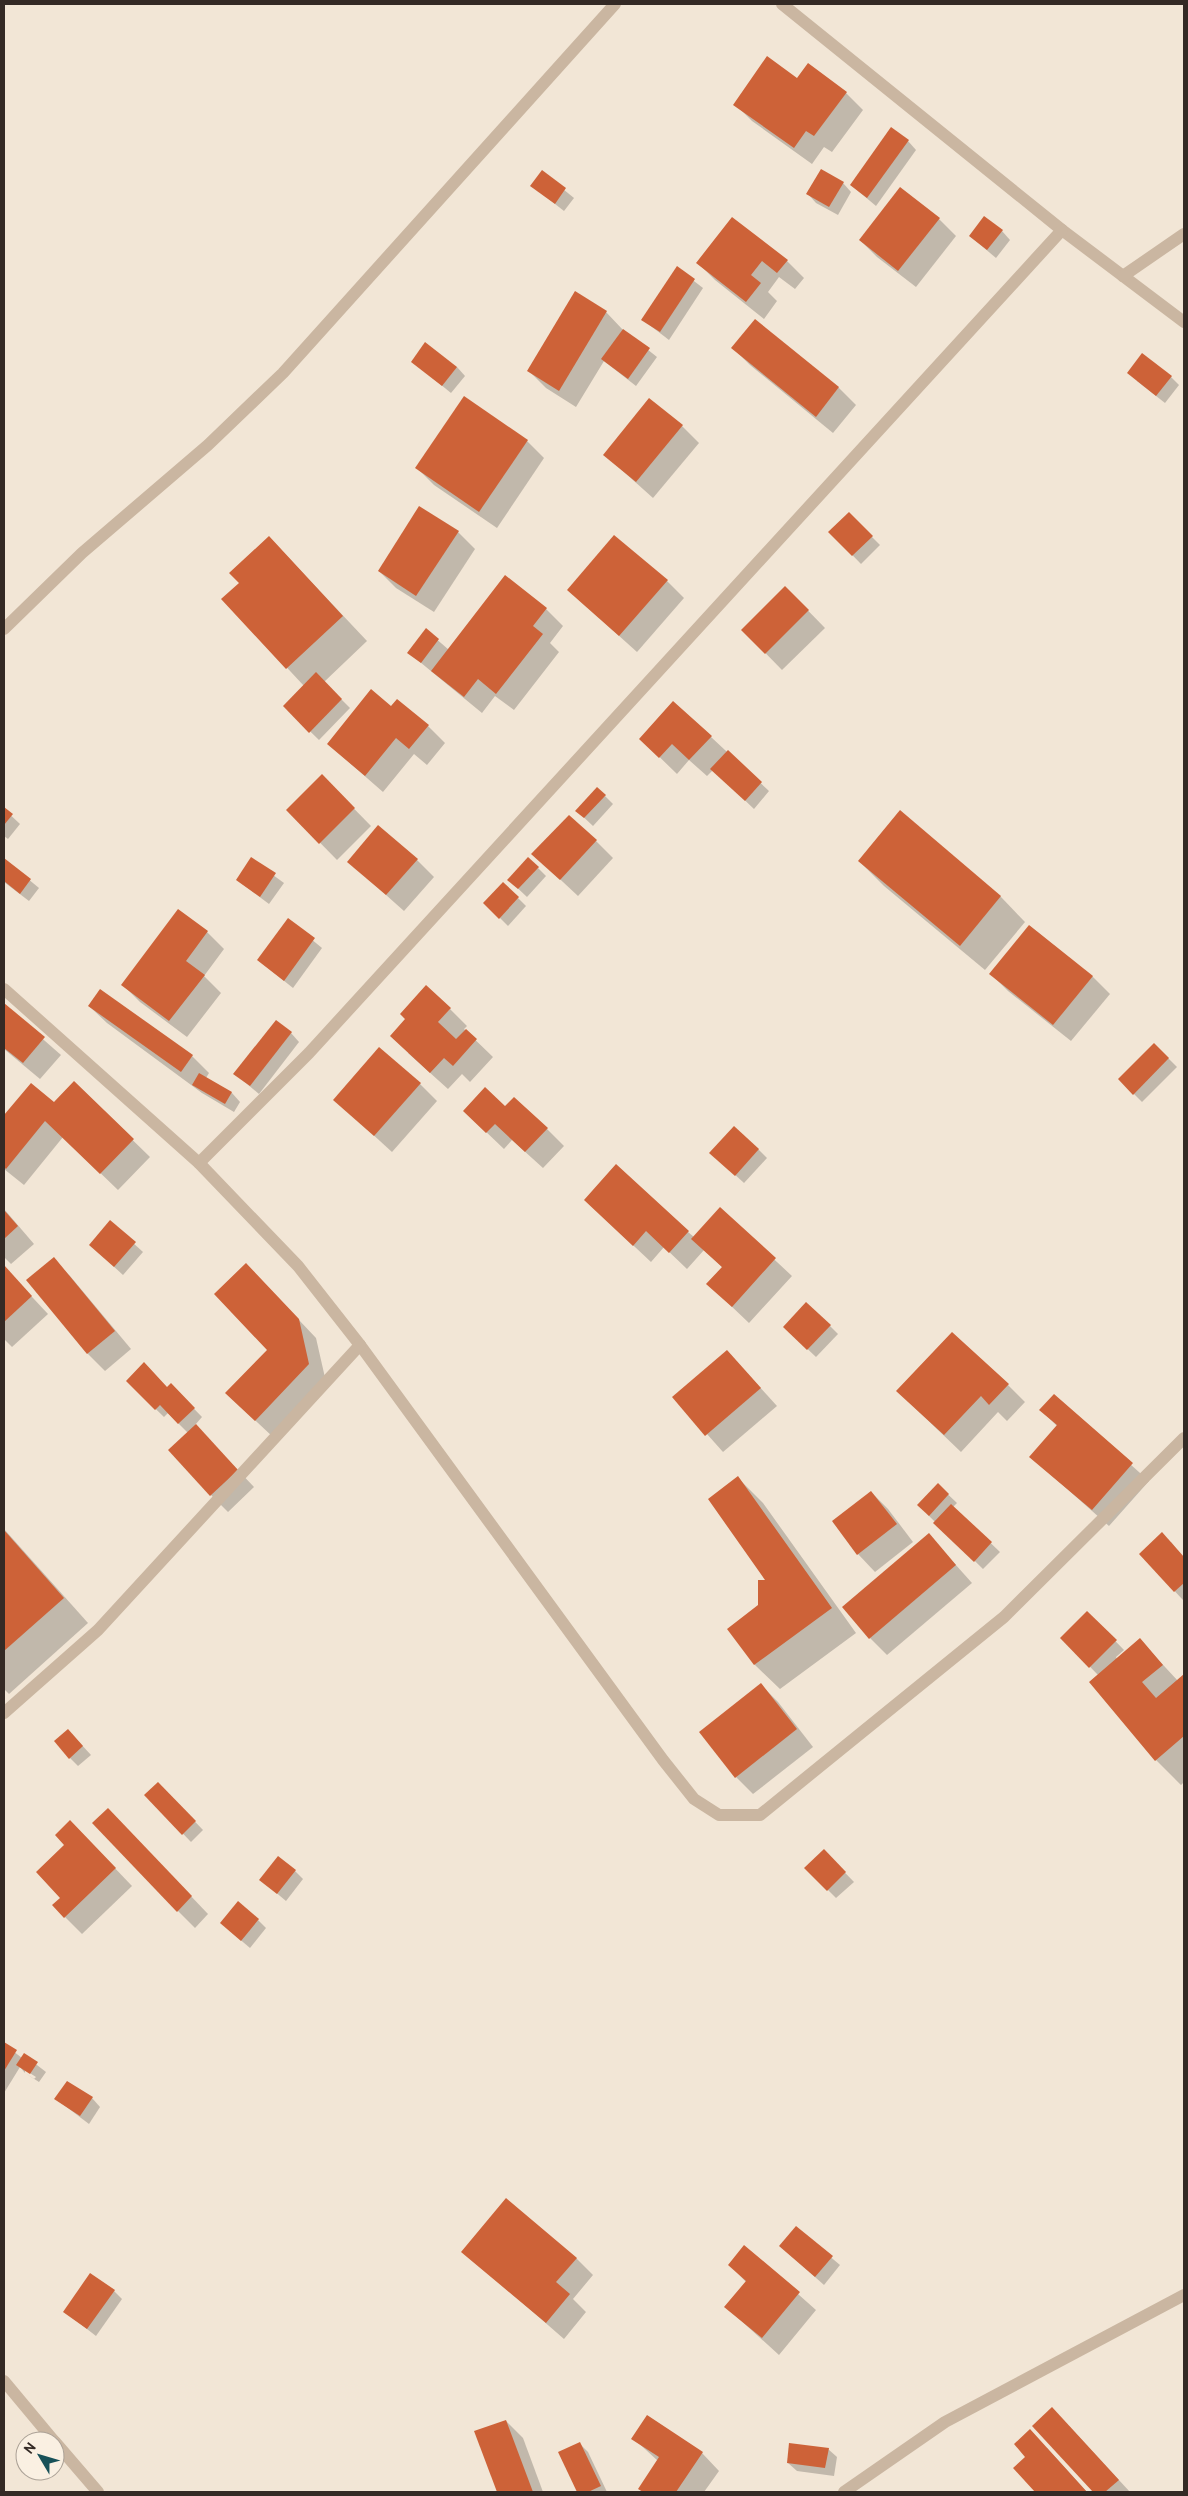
<svg xmlns="http://www.w3.org/2000/svg" width="1188" height="2496" viewBox="0 0 1188 2496" font-family="Overpass,sans-serif">
<style>
.shadow{fill:#0003}
.building{fill:#cd6238}
.lines{fill:none;stroke-linecap:round;stroke-linejoin:round}
.minor{stroke:#cab6a1;stroke-width:12}
</style>
<rect width="100%" height="100%" fill="#f2e6d6"/>
<g class="shadow">
<path d="M797,79L846,93L863,110L832,152L824,147L812,164L752,121L735,104Z"/>
<path d="M908,141L916,150L876,206L851,185Z"/>
<path d="M542,172L574,198L564,211L532,186Z"/>
<path d="M843,183L851,192L838,215L816,203L808,194Z"/>
<path d="M733,219L787,261L804,278L795,289L779,277L768,292L777,301L764,319L715,280L698,263Z"/>
<path d="M939,219L956,236L916,287L877,257L860,240Z"/>
<path d="M1002,231L1010,240L996,258L970,236Z"/>
<path d="M677,268L703,288L669,340L643,320Z"/>
<path d="M606,312L623,330L657,357L636,386L604,361L576,407L546,388L529,371Z"/>
<path d="M733,348L839,388L856,405L833,433L750,365Z"/>
<path d="M413,362L457,367L465,376L451,393Z"/>
<path d="M1171,377L1179,385L1165,403L1137,381Z"/>
<path d="M682,426L699,443L653,498L605,455Z"/>
<path d="M527,441L544,458L497,528L434,485L417,468Z"/>
<path d="M849,514L880,545L861,564L830,532Z"/>
<path d="M458,532L475,549L434,612L396,588L379,571Z"/>
<path d="M269,537L367,641L324,682L350,708L319,740L284,706L304,686L223,599L241,583Z"/>
<path d="M667,581L684,598L637,652L568,590Z"/>
<path d="M785,587L825,628L782,670L743,630Z"/>
<path d="M546,609L563,626L550,643L559,652L514,710L495,696L482,713L409,653L426,630L449,650Z"/>
<path d="M392,708L428,726L445,743L427,765L414,754L383,792L328,744Z"/>
<path d="M711,737L769,791L754,809L713,770L707,776L689,760L677,774L641,739Z"/>
<path d="M322,776L371,826L337,860L288,810Z"/>
<path d="M605,796L613,804L593,826L577,811Z"/>
<path d="M4,809L20,824L8,839L4,836Z"/>
<path d="M900,812L1001,897L1025,922L985,970L884,886L859,861Z"/>
<path d="M596,841L613,858L578,896L533,854Z"/>
<path d="M4,859L39,888L29,901L4,882Z"/>
<path d="M251,859L284,883L269,904L237,880Z"/>
<path d="M417,860L434,877L404,911L349,862Z"/>
<path d="M538,868L546,876L527,897L509,880Z"/>
<path d="M518,898L526,906L508,926L493,911Z"/>
<path d="M179,911L207,932L224,949L204,976L221,993L187,1037L140,1002L123,985Z"/>
<path d="M288,920L322,948L293,988L258,960Z"/>
<path d="M1030,926L1093,977L1110,994L1071,1041L1008,991L991,974Z"/>
<path d="M100,990L192,1056L209,1073L206,1078L232,1093L240,1102L234,1112L202,1093L107,1023L89,1006Z"/>
<path d="M4,1005L61,1055L40,1079L4,1049Z"/>
<path d="M450,1009L467,1026L464,1029L493,1057L470,1082L462,1074L448,1089L408,1053Z"/>
<path d="M291,1033L299,1042L259,1094L235,1074Z"/>
<path d="M1154,1044L1177,1067L1142,1102L1119,1079Z"/>
<path d="M74,1083L150,1157L118,1190L63,1137L24,1185L4,1169V1117L31,1084L54,1104Z"/>
<path d="M420,1084L437,1101L392,1152L335,1100Z"/>
<path d="M505,1108L547,1129L564,1146L543,1168L512,1140L504,1149L482,1128Z"/>
<path d="M758,1149L767,1158L744,1183L720,1161Z"/>
<path d="M4,1209L34,1244L11,1264L4,1257Z"/>
<path d="M720,1209L792,1276L749,1323L708,1284L723,1268L704,1250L687,1269L664,1247L651,1262L603,1217L688,1232L694,1237Z"/>
<path d="M110,1222L143,1252L123,1275L99,1253Z"/>
<path d="M53,1259L70,1276L131,1349L105,1371L88,1354L27,1280Z"/>
<path d="M4,1267L48,1314L12,1347L4,1339Z"/>
<path d="M263,1282L316,1338L326,1382L273,1437L244,1410L268,1350Z"/>
<path d="M830,1326L838,1334L816,1357L784,1327Z"/>
<path d="M727,1351L777,1406L723,1452L674,1397Z"/>
<path d="M127,1381L168,1388L171,1385L202,1417L195,1425L254,1487L228,1512L211,1495L188,1433L168,1413L164,1417Z"/>
<path d="M1008,1385L1025,1402L1007,1421L998,1412L961,1452L915,1408Z"/>
<path d="M1054,1396L1149,1481L1109,1526L1031,1457L1057,1426L1041,1410Z"/>
<path d="M738,1478L763,1503L856,1633L780,1689L755,1665L729,1629L759,1606L768,1581Z"/>
<path d="M938,1485L957,1503L953,1507L1000,1552L983,1569L927,1514Z"/>
<path d="M871,1492L888,1509L913,1542L875,1572L858,1554L833,1522Z"/>
<path d="M4,1529L88,1623L9,1694L4,1689Z"/>
<path d="M929,1535L972,1583L887,1655L870,1638Z"/>
<path d="M1171,1542L1184,1558L1183,1600L1140,1554Z"/>
<path d="M1087,1612L1124,1650L1116,1657L1117,1659L1140,1640L1178,1681L1184,1675V1782L1181,1785L1156,1760L1090,1682L1098,1675L1062,1638Z"/>
<path d="M761,1685L778,1702L813,1747L753,1794L736,1777Z"/>
<path d="M68,1730L91,1755L78,1766L70,1758Z"/>
<path d="M158,1783L203,1830L191,1842L146,1795Z"/>
<path d="M125,1827L208,1914L195,1928L178,1911Z"/>
<path d="M87,1839L132,1886L82,1934L65,1917L62,1898L66,1845Z"/>
<path d="M824,1851L854,1882L836,1898L806,1868Z"/>
<path d="M295,1871L303,1879L286,1901L261,1880Z"/>
<path d="M258,1920L266,1928L250,1948L230,1931Z"/>
<path d="M4,2044L22,2058L24,2055L46,2072L39,2082L25,2073L34,2079L36,2077L25,2070V2073L20,2067L4,2093Z"/>
<path d="M92,2098L100,2107L89,2124L56,2099Z"/>
<path d="M796,2228L840,2265L824,2285L780,2246Z"/>
<path d="M745,2247L816,2310L779,2355L726,2307L746,2282L730,2265Z"/>
<path d="M463,2251L576,2258L593,2275L573,2299L586,2312L564,2339Z"/>
<path d="M114,2291L122,2299L96,2336L65,2312Z"/>
<path d="M648,2416L702,2453L719,2471L704,2492H643L640,2488L658,2461L633,2438Z"/>
<path d="M506,2421L523,2438L543,2492H499L476,2432Z"/>
<path d="M1034,2426H1069L1130,2492H1094Z"/>
<path d="M580,2444L588,2452L607,2492H578L560,2453Z"/>
<path d="M1047,2448L1087,2492H1036L1015,2468Z"/>
<path d="M828,2449L837,2457L834,2476L797,2471L788,2463Z"/>
</g>
<g class="building">
<path d="M767,56L797,78L808,63L847,92L814,136L806,131L794,148L733,105Z"/>
<path d="M891,127L909,140L867,198L850,185Z"/>
<path d="M821,169L844,182L829,207L806,194Z"/>
<path d="M542,170L566,188L555,204L530,186Z"/>
<path d="M900,187L940,218L898,271L859,240Z"/>
<path d="M984,216L1003,230L987,250L969,236Z"/>
<path d="M732,217L788,260L777,273L762,261L751,275L761,283L746,302L696,263Z"/>
<path d="M677,266L695,279L660,332L641,320Z"/>
<path d="M575,291L607,311L559,391L527,371Z"/>
<path d="M755,319L839,387L816,417L731,348Z"/>
<path d="M623,329L650,348L628,379L601,359Z"/>
<path d="M425,342L457,367L442,386L411,362Z"/>
<path d="M1142,353L1172,376L1156,396L1127,373Z"/>
<path d="M464,396L528,440L479,512L415,468Z"/>
<path d="M649,398L683,425L636,482L603,455Z"/>
<path d="M419,506L459,531L416,596L378,571Z"/>
<path d="M849,512L873,536L852,556L828,532Z"/>
<path d="M614,535L668,580L619,636L567,590Z"/>
<path d="M269,536L343,616L286,669L221,599L239,583L229,573Z"/>
<path d="M505,575L547,608L533,626L543,634L496,694L478,679L464,697L431,671Z"/>
<path d="M785,586L809,610L765,654L741,630Z"/>
<path d="M426,628L439,639L421,663L407,653Z"/>
<path d="M316,672L342,699L309,733L283,706Z"/>
<path d="M371,689L391,706L397,699L429,725L409,749L396,738L365,776L327,744Z"/>
<path d="M673,701L712,736L689,760L672,744L659,758L639,739Z"/>
<path d="M728,750L762,782L745,801L710,769Z"/>
<path d="M322,774L355,808L319,844L286,810Z"/>
<path d="M597,787L606,795L584,818L575,811Z"/>
<path d="M4,807L13,814L4,825Z"/>
<path d="M900,810L1001,896L960,946L858,861Z"/>
<path d="M569,815L597,840L560,880L531,854Z"/>
<path d="M378,825L418,859L386,895L347,862Z"/>
<path d="M251,857L276,873L260,897L236,880Z"/>
<path d="M528,857L539,867L518,889L507,880Z"/>
<path d="M4,858L31,879L20,894L4,881Z"/>
<path d="M503,882L519,897L499,919L483,903Z"/>
<path d="M178,909L208,931L186,961L205,975L169,1021L121,985Z"/>
<path d="M288,918L315,938L284,981L257,960Z"/>
<path d="M1029,925L1093,976L1053,1025L989,974Z"/>
<path d="M426,985L451,1008L438,1022L456,1039L466,1029L477,1039L453,1066L444,1058L430,1073L390,1036L405,1019L400,1014Z"/>
<path d="M100,989L193,1055L181,1072L88,1006Z"/>
<path d="M4,1003L45,1037L23,1063L4,1048Z"/>
<path d="M276,1020L292,1032L250,1086L233,1074Z"/>
<path d="M1154,1043L1169,1058L1133,1095L1118,1079Z"/>
<path d="M379,1047L421,1083L374,1136L333,1100Z"/>
<path d="M199,1073L232,1092L225,1104L192,1085Z"/>
<path d="M74,1081L134,1139L100,1174L45,1121L6,1169L4,1167V1115L31,1083L54,1102Z"/>
<path d="M485,1087L505,1106L514,1097L548,1128L525,1152L495,1124L486,1133L463,1111Z"/>
<path d="M734,1126L759,1149L735,1176L709,1153Z"/>
<path d="M616,1164L689,1231L669,1253L646,1231L633,1246L584,1200Z"/>
<path d="M720,1207L776,1258L732,1307L706,1284L722,1267L691,1239Z"/>
<path d="M4,1210L18,1226L4,1239Z"/>
<path d="M110,1220L136,1242L114,1267L89,1245Z"/>
<path d="M54,1257L115,1331L87,1354L26,1280Z"/>
<path d="M246,1263L299,1319L309,1364L255,1421L225,1393L267,1350L214,1294Z"/>
<path d="M4,1265L32,1296L4,1322Z"/>
<path d="M806,1302L831,1325L807,1350L783,1327Z"/>
<path d="M952,1332L1009,1384L989,1405L981,1396L944,1435L896,1391Z"/>
<path d="M727,1350L761,1388L705,1436L672,1397Z"/>
<path d="M144,1362L167,1387L171,1383L195,1408L178,1424L160,1405L155,1410L126,1381Z"/>
<path d="M1054,1394L1133,1463L1092,1510L1029,1457L1057,1425L1039,1410Z"/>
<path d="M196,1424L238,1470L210,1496L168,1450Z"/>
<path d="M738,1476L832,1608L754,1665L727,1629L758,1605V1580H765L708,1499Z"/>
<path d="M938,1483L949,1494L929,1516L917,1505Z"/>
<path d="M871,1491L897,1524L857,1555L832,1521Z"/>
<path d="M951,1504L992,1542L974,1562L933,1523Z"/>
<path d="M4,1530L64,1598L4,1651Z"/>
<path d="M1162,1532L1184,1557V1583L1174,1592L1139,1554Z"/>
<path d="M929,1533L956,1565L869,1639L842,1607Z"/>
<path d="M1087,1611L1117,1640L1089,1668L1060,1638Z"/>
<path d="M1140,1638L1163,1665L1142,1682L1156,1698L1184,1674V1736L1155,1761L1089,1682Z"/>
<path d="M761,1683L797,1729L735,1778L699,1732Z"/>
<path d="M68,1729L83,1746L69,1759L54,1741Z"/>
<path d="M158,1782L196,1821L182,1835L144,1795Z"/>
<path d="M108,1808L192,1896L177,1912L92,1823Z"/>
<path d="M70,1820L116,1868L64,1918L52,1905L60,1898L36,1872L64,1845L55,1835Z"/>
<path d="M824,1849L846,1872L827,1891L804,1868Z"/>
<path d="M278,1856L296,1870L277,1894L259,1880Z"/>
<path d="M238,1901L259,1919L241,1941L220,1923Z"/>
<path d="M4,2042L17,2050L4,2071Z"/>
<path d="M24,2053L38,2062L30,2074L16,2065Z"/>
<path d="M67,2081L93,2097L80,2116L54,2099Z"/>
<path d="M506,2198L577,2258L556,2282L570,2294L546,2323L461,2252Z"/>
<path d="M796,2226L833,2256L815,2277L779,2246Z"/>
<path d="M744,2245L800,2292L762,2338L724,2307L746,2281L728,2265Z"/>
<path d="M90,2273L115,2290L87,2329L63,2312Z"/>
<path d="M1052,2407L1119,2480L1105,2492H1093L1032,2426Z"/>
<path d="M647,2415L703,2452L676,2492H643L638,2489L659,2457L631,2439Z"/>
<path d="M506,2420L533,2492H497L474,2431Z"/>
<path d="M1030,2429L1087,2492H1035L1013,2468L1025,2457L1014,2444Z"/>
<path d="M580,2442L601,2486L588,2492H577L558,2452Z"/>
<path d="M789,2443L829,2448L825,2468L787,2463Z"/>
</g>
<g class="lines">
<g class="minor">
<path d="M782,4L1062,230L1184,322"/>
<path d="M1123,276L1184,234"/>
<path d="M4,629L82,553L208,445L283,373L615,4"/>
<path d="M4,989L199,1163L298,1266L360,1345L663,1760L694,1799L719,1815H760L1004,1617L1184,1438"/>
<path d="M199,1163L309,1053L1062,230"/>
<path d="M4,1713L98,1630L360,1345"/>
<path d="M4,2381L54,2441"/>
<path d="M55,2442L98,2492"/>
<path d="M844,2492L945,2422L1184,2295"/>
</g>
</g>
<rect width="1188" height="2496" fill="none" stroke="#342a25" stroke-width="10"/>
<g transform="translate(40 2456) rotate(308)"><circle r="24" fill="#faf0e2" stroke="#aba196"/>
<path d="M0-4L9 19L0 12L-9 19Z" fill="#185158"/>
<text y="-8" font-size="14" font-weight="bold" text-anchor="middle" fill="#342a25">N</text>
</g>
</svg>
